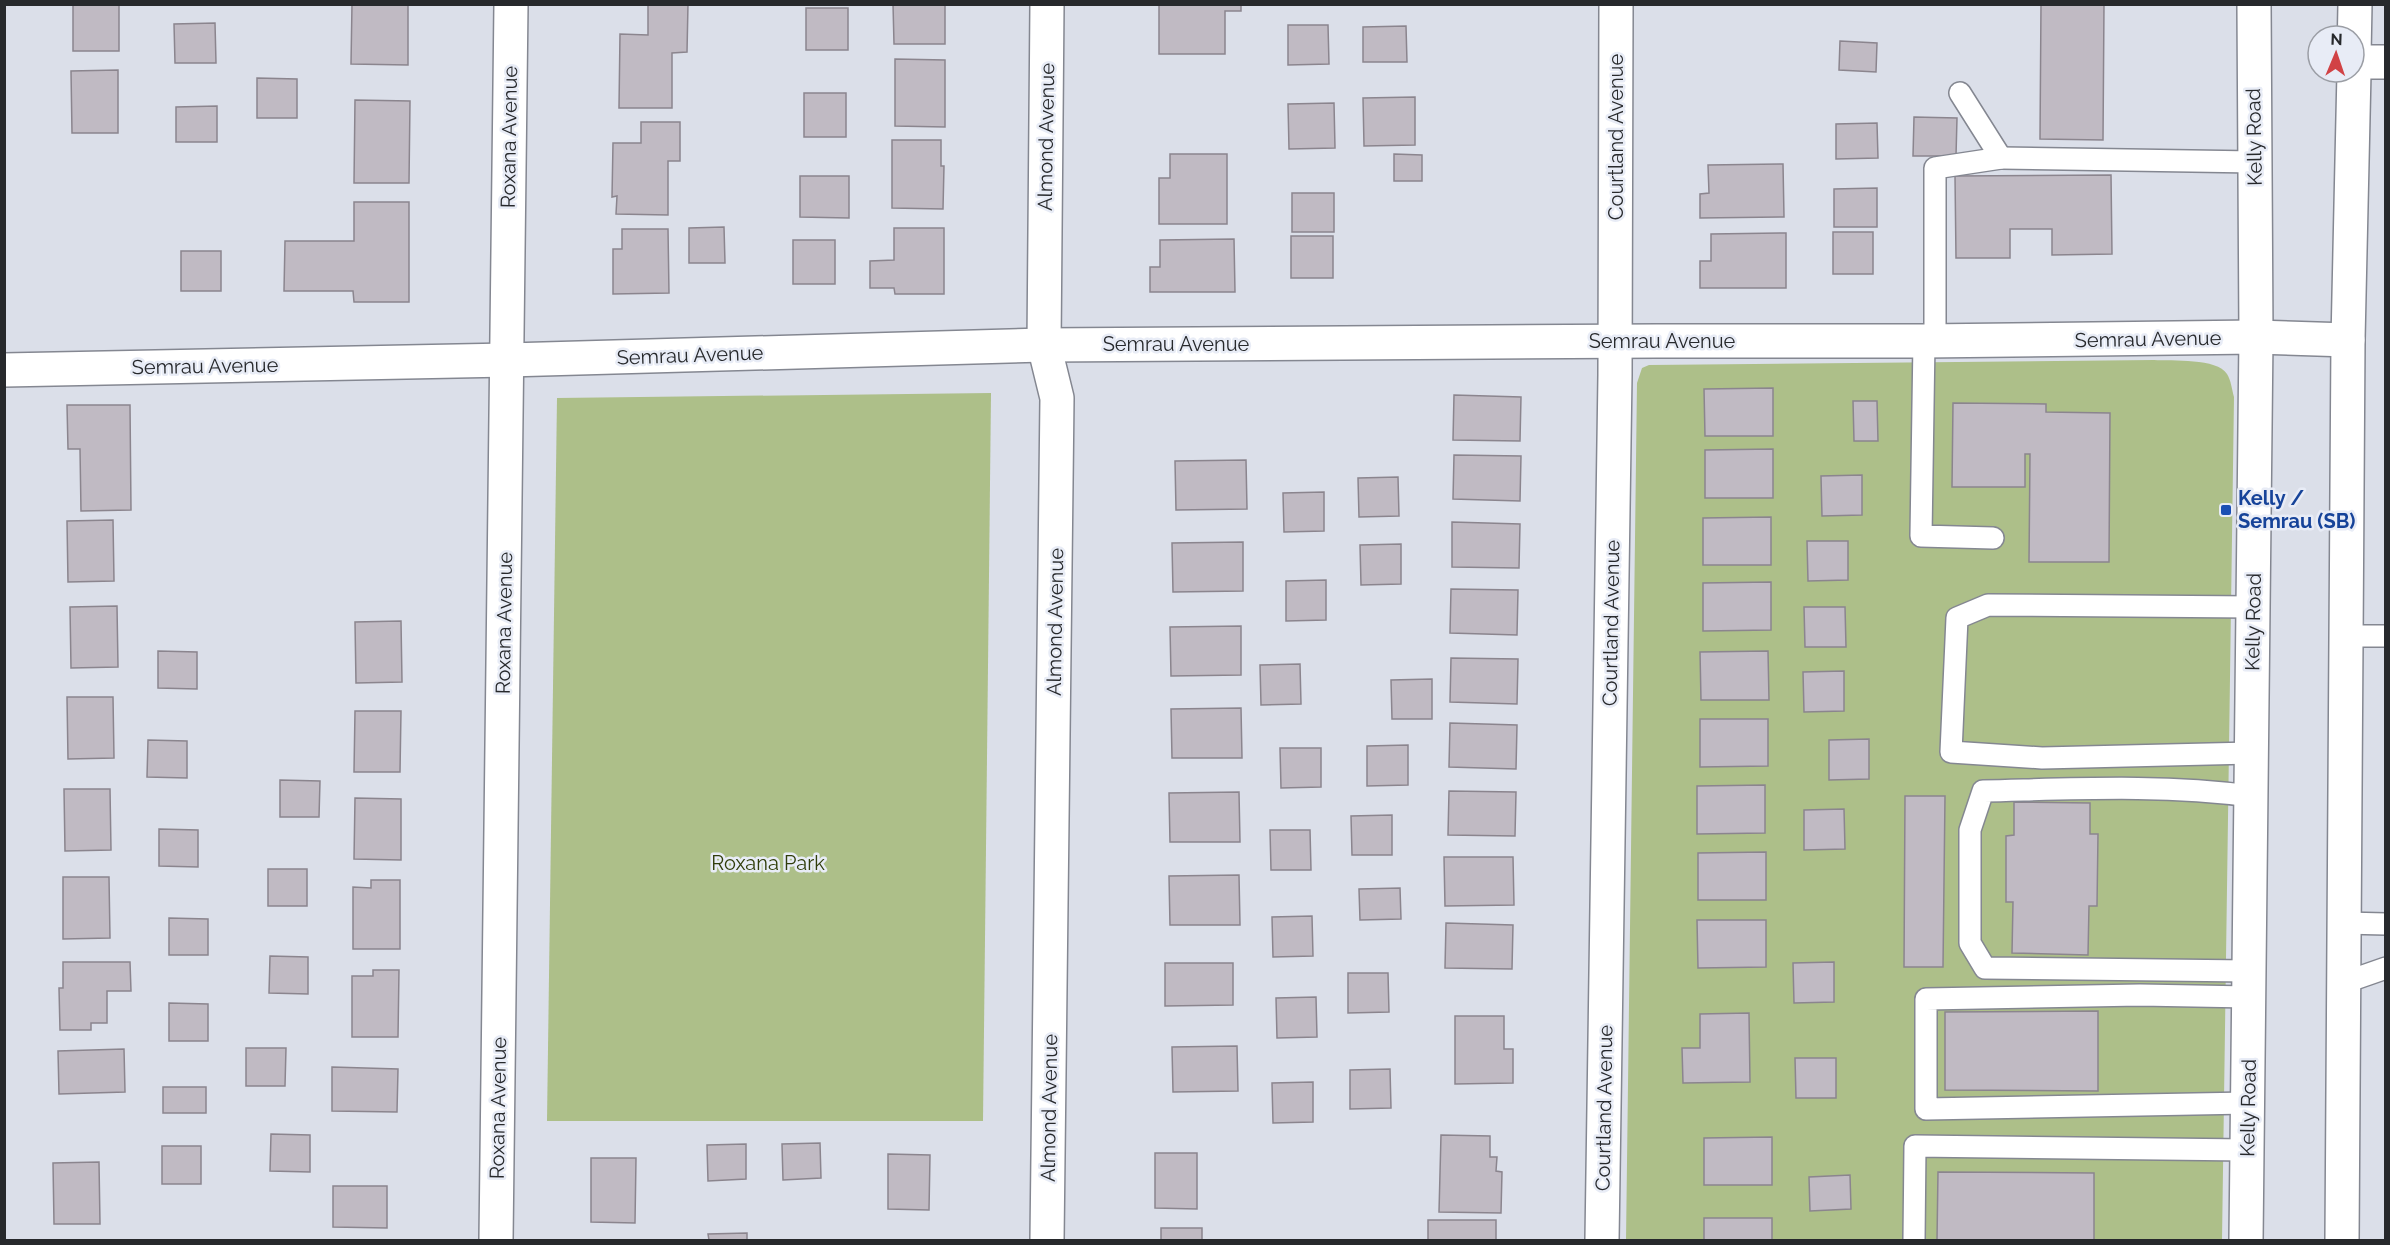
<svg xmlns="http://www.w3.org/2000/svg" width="2390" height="1245" viewBox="0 0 2390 1245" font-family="Raleway,sans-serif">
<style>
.green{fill:#adbf89}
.building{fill:#c0bac3;stroke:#8b858e;stroke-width:1.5}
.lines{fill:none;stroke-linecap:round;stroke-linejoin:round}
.service-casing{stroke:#848791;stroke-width:24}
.minor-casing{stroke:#848791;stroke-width:36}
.tertiary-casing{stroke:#848791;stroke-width:36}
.service{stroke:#fff;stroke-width:21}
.minor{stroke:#fff;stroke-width:33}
.tertiary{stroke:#fff;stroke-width:33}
.transit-dot{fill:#1a4fb4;stroke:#e8ecf6;stroke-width:2}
.labels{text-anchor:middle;stroke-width:5;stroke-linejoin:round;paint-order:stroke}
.street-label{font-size:20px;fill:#27292c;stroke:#e8ecf6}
.transit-label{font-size:20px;font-weight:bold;fill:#164399;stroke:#e8ecf6;text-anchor:start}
.park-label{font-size:20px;fill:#303d0a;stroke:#e8ecf6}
</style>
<rect width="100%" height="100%" fill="#dbdfe9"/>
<g class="green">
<path d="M2154,360C2172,361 2217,358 2227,374C2231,380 2232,390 2234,397L2222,1240H1626L1637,383L1642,368L1649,365Z"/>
<path d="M991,393L983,1121H547L557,398Z"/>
</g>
<g class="building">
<rect x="73" y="4" width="46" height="47"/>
<path d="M352,4H408V65L351,64Z"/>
<path d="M648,4H688L687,52L672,53V108H619L620,34L648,35Z"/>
<path d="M893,4H945V44H894Z"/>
<path d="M1241,4V11H1225V54H1159V5Z"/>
<path d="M2041,4H2104L2103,140L2040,139Z"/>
<rect x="806" y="8" width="42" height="42"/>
<path d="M215,23L216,63H175L174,24Z"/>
<path d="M1288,25H1328L1329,64L1288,65Z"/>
<path d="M1406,26L1407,62H1363V27Z"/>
<path d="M1840,41L1877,43L1876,72L1839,70Z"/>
<path d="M895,59L945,60V127L895,126Z"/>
<path d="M118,70V133H72L71,71Z"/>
<path d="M257,78L297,79V118H257Z"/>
<rect x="804" y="93" width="42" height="44"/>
<path d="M1415,97V145L1364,146L1363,98Z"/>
<path d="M355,100L410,101L409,183H354Z"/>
<path d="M1334,103L1335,148L1289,149L1288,104Z"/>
<path d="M217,106V142H176V107Z"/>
<path d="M1914,117L1957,118L1956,156H1913Z"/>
<path d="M641,122H680V161H668V215L616,214L617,196L612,197L613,143H641Z"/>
<path d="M1877,123L1878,158L1836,159V124Z"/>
<path d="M892,140H941V166H944L943,209L892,208Z"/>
<path d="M1170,154H1227V224H1159V178H1170Z"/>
<path d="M1394,154L1422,155V181H1394Z"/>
<path d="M1783,164L1784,217L1700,218V194L1709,193L1708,165Z"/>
<path d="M2111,175L2112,254L2052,255V229H2010V258H1956L1955,176Z"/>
<path d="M800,176H849V218L800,217Z"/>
<path d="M1877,188V227H1834V189Z"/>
<rect x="1292" y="193" width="42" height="39"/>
<path d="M354,202H409V302H354L353,291H284L285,241H354Z"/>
<path d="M724,227L725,263H689V228Z"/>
<path d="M894,228H944V294H895L894,288H870V261L894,260Z"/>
<path d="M622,229H668L669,293L613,294V249H622Z"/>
<rect x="1833" y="232" width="40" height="42"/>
<path d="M1786,233V288H1700V261H1711V234Z"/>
<rect x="1291" y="236" width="42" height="42"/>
<path d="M1234,239L1235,292H1150V267H1160V240Z"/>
<rect x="793" y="240" width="42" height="44"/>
<rect x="181" y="251" width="40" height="40"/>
<path d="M1773,388V436H1705L1704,389Z"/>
<path d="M1454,395L1521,397L1520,441L1453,440Z"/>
<path d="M1853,401H1877L1878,441H1854Z"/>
<path d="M1953,403L2046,404V412L2110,413L2109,562H2029L2030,454H2025V487H1952Z"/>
<path d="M67,405H130L131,510L81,511L80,449H68Z"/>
<path d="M1773,449V498H1705V450Z"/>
<path d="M1454,455L1521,456L1520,501L1453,499Z"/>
<path d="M1246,460L1247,509L1176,510L1175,461Z"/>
<path d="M1862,475V515L1822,516L1821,476Z"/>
<path d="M1398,477L1399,516L1359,517L1358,478Z"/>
<path d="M1324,492V531L1284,532L1283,493Z"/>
<path d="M1771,517V565H1703V518Z"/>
<path d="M113,520L114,581L68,582L67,521Z"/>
<path d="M1452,522L1520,524L1519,568L1452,567Z"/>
<path d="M1807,541H1848V580L1808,581Z"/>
<path d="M1243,542V591L1173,592L1172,543Z"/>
<path d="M1401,544V584L1361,585L1360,545Z"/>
<path d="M1326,580V620L1286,621V581Z"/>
<path d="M1771,582V630L1703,631V583Z"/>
<path d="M1451,589L1518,590L1517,635L1450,633Z"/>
<path d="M117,606L118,667L71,668L70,607Z"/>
<path d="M1804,607H1845L1846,647H1805Z"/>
<path d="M401,621L402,682L356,683L355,622Z"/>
<path d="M1241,626V675L1171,676L1170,627Z"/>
<path d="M158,651L197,652V689L158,688Z"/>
<path d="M1768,651L1769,700H1701L1700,652Z"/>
<path d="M1451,658L1518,659L1517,704L1450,702Z"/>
<path d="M1300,664L1301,704L1261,705L1260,665Z"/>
<path d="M1844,671V711L1804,712L1803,672Z"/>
<path d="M1432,679V719H1392L1391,680Z"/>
<path d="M67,697H113L114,758L68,759Z"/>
<path d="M1241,708L1242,758H1172L1171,709Z"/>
<path d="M355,711H401L400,772H354Z"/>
<path d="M1700,719H1768V766L1700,767Z"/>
<path d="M1450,723L1517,725L1516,769L1449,767Z"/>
<path d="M1869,739V779L1829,780V740Z"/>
<path d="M148,740L187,741V778L147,777Z"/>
<path d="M1408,745V785L1367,786V746Z"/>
<path d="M1280,748H1321V787L1281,788Z"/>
<path d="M280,780L320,781L319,817H280Z"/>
<path d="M1765,785V833L1697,834V786Z"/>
<path d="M64,789H110L111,850L65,851Z"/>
<path d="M1449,791L1516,792L1515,836L1448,835Z"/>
<path d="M1239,792L1240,842H1170L1169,793Z"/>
<path d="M1905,796H1945L1943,967H1904Z"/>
<path d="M355,798L401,799V860L354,859Z"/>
<path d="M2014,802L2090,803V834H2098L2097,906H2089L2088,955L2012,953L2013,902H2006V836L2014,835Z"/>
<path d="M1844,809L1845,849L1804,850V810Z"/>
<path d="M1392,815V855H1352L1351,816Z"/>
<path d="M159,829L198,830V867L159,866Z"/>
<path d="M1270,830H1310L1311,870H1271Z"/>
<path d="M1766,852V900H1698V853Z"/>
<path d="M1444,857H1513L1514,905L1445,906Z"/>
<rect x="268" y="869" width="39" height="37"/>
<path d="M1239,875L1240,925H1170L1169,876Z"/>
<path d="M63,877H109L110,938L63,939Z"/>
<path d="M371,880H400V949H353V887L371,888Z"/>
<path d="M1400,888L1401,919L1360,920L1359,889Z"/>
<path d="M1312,916L1313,956L1273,957L1272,917Z"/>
<path d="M169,918L208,919V955H169Z"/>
<path d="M1697,920H1766V967L1698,968Z"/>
<path d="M1446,923L1513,925L1512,969L1445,968Z"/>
<path d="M270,956L308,957V994L269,993Z"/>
<path d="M63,962H130L131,991H107V1023H91V1030H60L59,988H63Z"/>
<path d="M1834,962V1002L1794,1003L1793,963Z"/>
<path d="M1165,963H1233V1005L1165,1006Z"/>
<path d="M373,970H399L398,1037H352V976H373Z"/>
<path d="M1348,973H1388L1389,1012L1348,1013Z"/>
<path d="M1316,997L1317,1037L1277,1038L1276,998Z"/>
<path d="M169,1003L208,1004V1041H169Z"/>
<path d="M2098,1011V1091L1945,1090V1012Z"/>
<path d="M1749,1013L1750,1082L1683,1083L1682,1048H1700V1014Z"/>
<path d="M1455,1016H1504V1049H1513V1083L1455,1084Z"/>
<path d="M1237,1046L1238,1091L1173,1092L1172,1047Z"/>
<path d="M246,1048H286L285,1086H246Z"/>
<path d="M124,1049L125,1092L59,1094L58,1051Z"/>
<path d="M1795,1058H1836V1098H1796Z"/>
<path d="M332,1067L398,1069L397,1112L332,1111Z"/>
<path d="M1390,1069L1391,1108L1350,1109V1070Z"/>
<path d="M1313,1082V1122L1273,1123L1272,1083Z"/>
<rect x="163" y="1087" width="43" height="26"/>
<path d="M271,1134L310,1135V1172L270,1171Z"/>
<path d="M1441,1135L1490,1136V1157H1497L1496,1171L1502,1172L1501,1213L1439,1212Z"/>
<path d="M1772,1137V1185H1704V1138Z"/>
<path d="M820,1143L821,1178L783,1180L782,1144Z"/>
<path d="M746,1144V1179L708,1181L707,1145Z"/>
<rect x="162" y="1146" width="39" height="38"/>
<path d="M1155,1153H1197V1209L1155,1208Z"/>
<path d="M888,1154L930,1155L929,1210L888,1209Z"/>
<path d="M591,1158H636L635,1223L591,1222Z"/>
<path d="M99,1162L100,1224H54L53,1163Z"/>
<path d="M1938,1172L2094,1173V1240H1937Z"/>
<path d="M1850,1175L1851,1209L1810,1211L1809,1177Z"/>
<path d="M333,1186H387V1228L333,1227Z"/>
<rect x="1704" y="1218" width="68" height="22"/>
<rect x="1428" y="1220" width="68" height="20"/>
<rect x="1161" y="1228" width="41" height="12"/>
<path d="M747,1233V1240H709L708,1234Z"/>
</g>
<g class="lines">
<defs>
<g id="service">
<path d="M2001,158L2255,162"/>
<path d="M1924,341L1921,536L1993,538"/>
<path d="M1935,341V168L2001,158L1960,93"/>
<path d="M2346,636H2386"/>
<path d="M2251,753L2042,758L1951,752L1957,618L1988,605L2253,607"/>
<path d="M2344,923L2386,924"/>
<path d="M2249,971L1985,968L1970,943V830L1983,791C2073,789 2162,784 2251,796"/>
<path d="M2343,983L2386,968"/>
<path d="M2248,1103L1926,1109V999L2140,995L2249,997"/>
<path d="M1914,1240L1915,1146L2247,1150"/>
</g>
<g id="minor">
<path d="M1047,4L1044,345L1057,398L1047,1240"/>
<path d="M2354,62H2386"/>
<path d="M4,370L508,360L1044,345L1657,341H1924L2256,337L2348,340"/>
<path d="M496,1240L511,4"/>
<path d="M1602,1240L1615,375L1616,4"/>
</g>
<g id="tertiary">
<path d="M2354,55L2355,4"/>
<path d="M2246,1240L2256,337L2254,4"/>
<path d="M2342,1240L2348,340L2354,72"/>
</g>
</defs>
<use href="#service" class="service-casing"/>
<use href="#minor" class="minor-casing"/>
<use href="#tertiary" class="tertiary-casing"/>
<use href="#service" class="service"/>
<use href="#minor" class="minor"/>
<use href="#tertiary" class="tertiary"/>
</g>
<rect class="transit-dot" x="2220" y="504" width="12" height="12" rx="3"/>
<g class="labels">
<g class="street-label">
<text transform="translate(509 137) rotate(-89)" y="7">Roxana Avenue</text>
<text transform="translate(1046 137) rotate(-89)" y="7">Almond Avenue</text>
<text transform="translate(1616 137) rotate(-90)" y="7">Courtland Avenue</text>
<text transform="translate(2254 137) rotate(-91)" y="7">Kelly Road</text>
<text transform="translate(2148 339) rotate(-1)" y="7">Semrau Avenue</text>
<text x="1662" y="348">Semrau Avenue</text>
<text x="1176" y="351">Semrau Avenue</text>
<text transform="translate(690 355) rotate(-2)" y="7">Semrau Avenue</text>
<text transform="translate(205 366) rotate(-1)" y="7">Semrau Avenue</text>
<text transform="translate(1055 622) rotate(-89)" y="7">Almond Avenue</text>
<text transform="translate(2253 622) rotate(-89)" y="7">Kelly Road</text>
<text transform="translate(504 623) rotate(-89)" y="7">Roxana Avenue</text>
<text transform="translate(1611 623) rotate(-89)" y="7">Courtland Avenue</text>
<text transform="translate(498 1108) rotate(-89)" y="7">Roxana Avenue</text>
<text transform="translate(1049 1108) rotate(-89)" y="7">Almond Avenue</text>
<text transform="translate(1604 1108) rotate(-89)" y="7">Courtland Avenue</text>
<text transform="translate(2248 1108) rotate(-89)" y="7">Kelly Road</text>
</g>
<g class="transit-label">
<text x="2238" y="505">Kelly /<tspan x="2238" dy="23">Semrau (SB)</tspan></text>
</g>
<g class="park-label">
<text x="768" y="870">Roxana Park</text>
</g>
</g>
<rect width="2390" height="1245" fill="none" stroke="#27292c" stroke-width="12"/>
<g transform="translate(2336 54) rotate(2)"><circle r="28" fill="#e8ecf6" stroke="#9b9ea5" stroke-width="1.5"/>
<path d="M0-4.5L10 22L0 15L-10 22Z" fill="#d14245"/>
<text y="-9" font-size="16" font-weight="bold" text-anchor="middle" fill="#27292c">N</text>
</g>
</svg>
